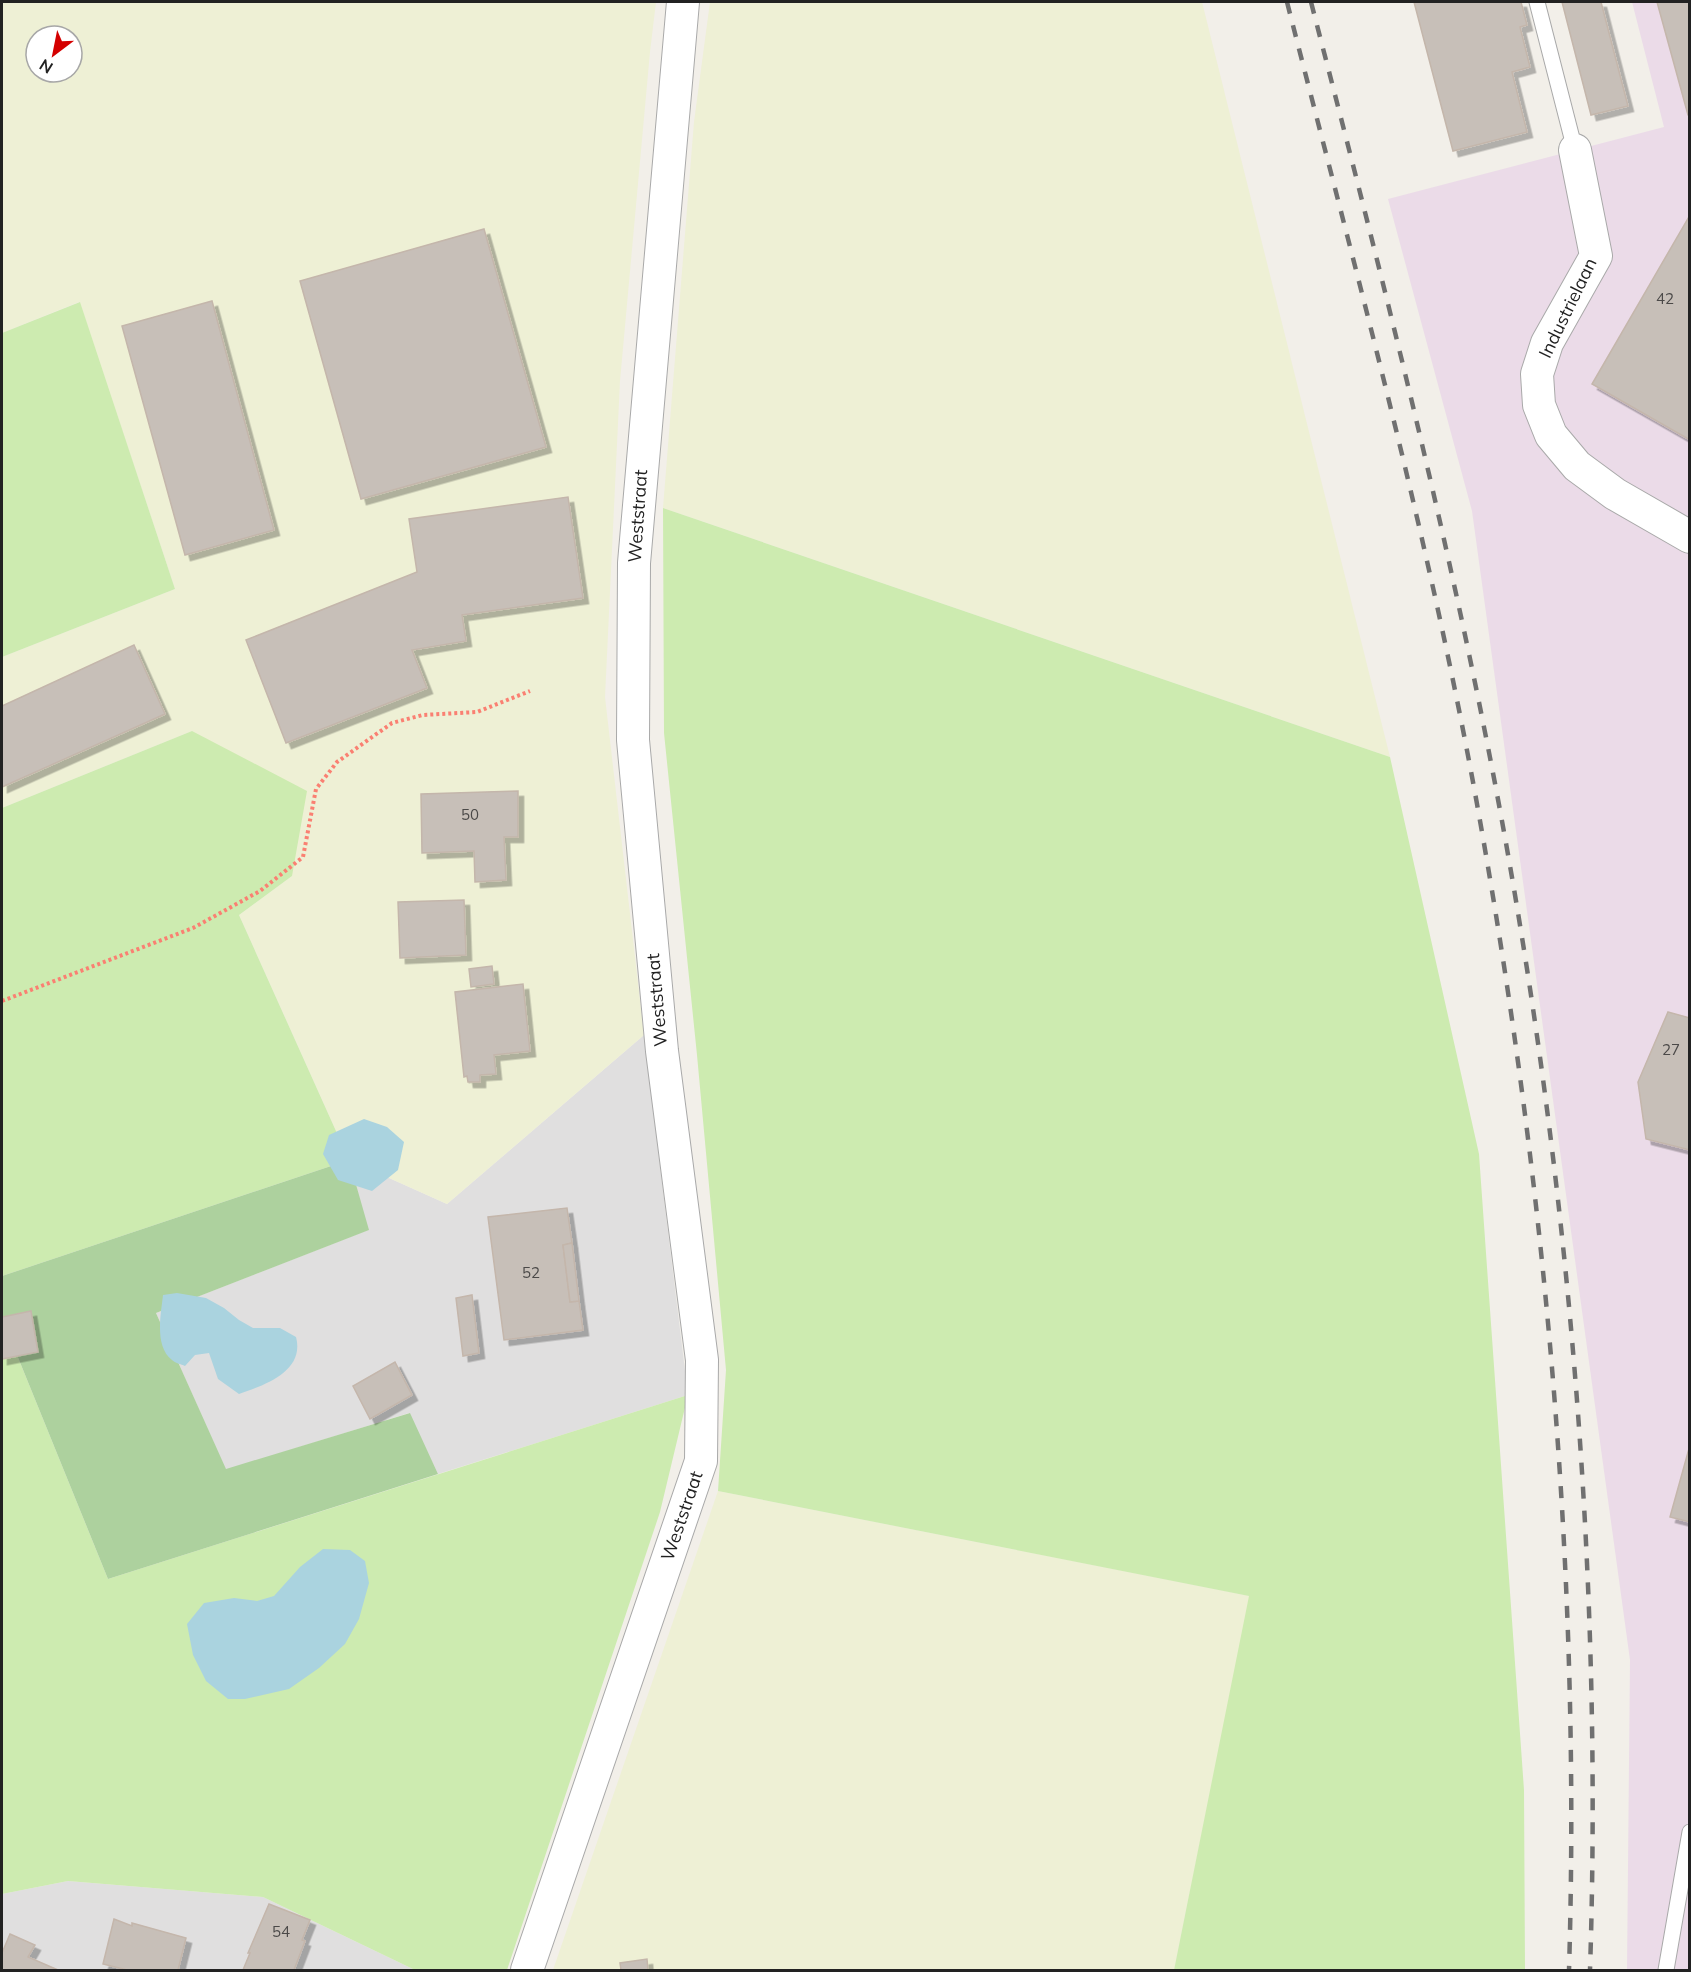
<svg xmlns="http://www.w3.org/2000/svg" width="1691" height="1972" viewBox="0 0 1691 1972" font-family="Mulish,sans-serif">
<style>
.residential{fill:#e0dfdf}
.industrial{fill:#ebdbe8}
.farmland{fill:#eef0d5;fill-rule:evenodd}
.grass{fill:#cdebb0}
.forest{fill:#add19e}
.water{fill:#aad3df}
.building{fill:#c7bfb8;stroke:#c4b6ab;stroke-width:1.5;filter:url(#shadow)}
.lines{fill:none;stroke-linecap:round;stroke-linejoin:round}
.lane-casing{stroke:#a9a9a9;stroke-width:17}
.street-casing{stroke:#a9a9a9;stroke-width:34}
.path{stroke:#fa8072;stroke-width:4;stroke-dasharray:3 3;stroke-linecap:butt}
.lane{stroke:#fff;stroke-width:15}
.street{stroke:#fff;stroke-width:32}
.rail{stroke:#707070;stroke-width:4.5;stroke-dasharray:12 12;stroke-linecap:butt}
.labels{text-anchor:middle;stroke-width:4.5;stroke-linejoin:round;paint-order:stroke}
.number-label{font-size:15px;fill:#4b4948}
.street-label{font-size:18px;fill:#222;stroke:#fff}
</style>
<defs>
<filter id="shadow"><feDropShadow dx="5.5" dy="5.5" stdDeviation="0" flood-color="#0004"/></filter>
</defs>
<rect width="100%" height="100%" fill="#f2efe9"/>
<g class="residential">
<path d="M644,1035L688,1395L438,1474L409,1413L226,1470L156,1313L368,1230L349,1160L447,1204Z"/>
<path d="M68,1881L263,1897L415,1970H2V1894Z"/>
</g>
<path class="industrial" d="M1632,2H1689V1970H1627L1630,1660L1472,511L1388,199L1664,127Z"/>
<g class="farmland">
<path d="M2,2H656L650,52L620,381L605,697L644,1035L447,1204L349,1160L239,915L292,876L192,731L2,808V657L175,589L79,302L2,333ZM36,36H72V72H36Z"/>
<path d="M710,2H1202L1390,757L663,508L694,122Z"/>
<path d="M718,1491L1250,1596L1174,1970H553Z"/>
</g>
<g class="grass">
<path d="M80,302L175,589L2,657V333Z"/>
<path d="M663,508L1390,757L1479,1154L1524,1790L1525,1970H1174L1249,1596L718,1491L726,1370L697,1055L664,733Z"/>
<path d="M192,731L307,791L292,876L239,915L349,1160L2,1276V808Z"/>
<path d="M2,1318L108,1579L688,1395L660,1512L507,1970H415L263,1897L68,1881L2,1894Z"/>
</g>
<path class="forest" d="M349,1160L369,1230L156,1313L226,1469L410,1413L438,1474L108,1579L2,1318V1276Z"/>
<g class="water">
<path d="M364,1119L387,1127L404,1142L398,1170L372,1191L338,1180L323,1154L329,1135Z"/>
<path d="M177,1293L206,1298L224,1308L239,1320L253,1328H280L296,1337C305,1371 265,1385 239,1394L218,1379L209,1353L195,1355L185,1366C181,1364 175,1363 172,1360C154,1346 161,1314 163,1295Z"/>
<path d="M323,1549L350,1550L365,1561L369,1583L359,1619L345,1644L319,1668L289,1689L245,1699H228L206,1681L193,1655L187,1624L204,1603L234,1598L257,1601L274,1596L300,1567Z"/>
</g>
<g class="building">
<path d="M1414,2H1521L1527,25L1520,27L1530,67L1512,72L1527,132L1453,151Z"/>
<path d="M1562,2H1601L1628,106L1591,115Z"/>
<path d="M1657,2H1690V116L1688,115Z"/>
<path d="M1690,215V440L1592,384Z"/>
<path d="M484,229L546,447L361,499L300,281Z"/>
<path d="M212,301L274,530L185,555L122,326Z"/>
<path d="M568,497L583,598L462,615L466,641L412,650L427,688L286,743L246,640L417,572L409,519Z"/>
<path d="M134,645L165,714L2,787V706Z"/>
<path d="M518,791V837H504L506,880L475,882L474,851L422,853L421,794Z"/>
<path d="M464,900L466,955L400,958L398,902Z"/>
<path d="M492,966L494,984L471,987L469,969Z"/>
<path d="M523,984L530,1051L494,1055L496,1074L480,1075V1082H468L467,1076L464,1077L455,992Z"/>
<path d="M1668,1012L1690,1018V1150L1646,1139L1638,1082Z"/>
<path d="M567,1208L572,1243L563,1245L570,1302L579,1301L583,1330L504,1340L488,1217Z"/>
<path d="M572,1243L579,1301L570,1302L563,1245Z"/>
<path d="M472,1295L479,1353L463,1356L456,1298Z"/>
<path d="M31,1311L38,1352L2,1359V1317Z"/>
<path d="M395,1362L412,1395L370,1419L353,1386Z"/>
<path d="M1690,1445V1522L1670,1517Z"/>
<path d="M269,1904L310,1920L302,1940L305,1941L294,1970H243L250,1953H248Z"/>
<path d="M114,1919L132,1926V1923L186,1938L178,1970H127L103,1964Z"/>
<path d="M10,1934L35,1945L28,1957L58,1970H2V1953Z"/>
<path d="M647,1959L648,1970H621L620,1963Z"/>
</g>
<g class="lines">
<defs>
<g id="lane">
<path d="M1537,2L1575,150"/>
<path d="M1666,1970L1690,1832"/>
</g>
<g id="street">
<path d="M1575,150L1596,256L1547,343L1537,374L1539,405L1551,435L1577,466L1615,494L1690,537"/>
<path d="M527,1970L701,1461L702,1360L662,1051L633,740L634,563L683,2"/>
</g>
</defs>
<use href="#lane" class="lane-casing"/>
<use href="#street" class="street-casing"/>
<path class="path" d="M2,1001L193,928L260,891L303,857L316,789L337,762L392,723L423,715L477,712L530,691"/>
<use href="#lane" class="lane"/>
<use href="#street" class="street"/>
<g class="rail">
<path d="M1287,2C1353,261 1424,519 1473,782C1545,1174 1581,1573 1569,1970"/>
<path d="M1311,2C1377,257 1443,513 1493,773C1568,1164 1603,1572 1590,1970"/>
</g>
</g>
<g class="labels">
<g class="number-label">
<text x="1665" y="304">42</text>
<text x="470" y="820">50</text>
<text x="1671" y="1055">27</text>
<text x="531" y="1278">52</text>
<text x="281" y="1937">54</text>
</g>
<g class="street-label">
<text transform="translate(1568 308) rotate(-64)" y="6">Industrielaan</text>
<text transform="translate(638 516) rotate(-86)" y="6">Weststraat</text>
<text transform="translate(657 1000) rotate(-95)" y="6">Weststraat</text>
<text transform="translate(682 1516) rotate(-71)" y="6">Weststraat</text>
</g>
</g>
<rect width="1691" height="1972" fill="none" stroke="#222222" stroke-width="6"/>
<g transform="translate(54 54) rotate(212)"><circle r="28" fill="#ffffff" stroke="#a7a7a7" stroke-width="1.5"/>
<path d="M0-4.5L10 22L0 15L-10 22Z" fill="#d40000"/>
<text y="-9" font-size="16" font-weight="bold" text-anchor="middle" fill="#222222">N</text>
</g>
</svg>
